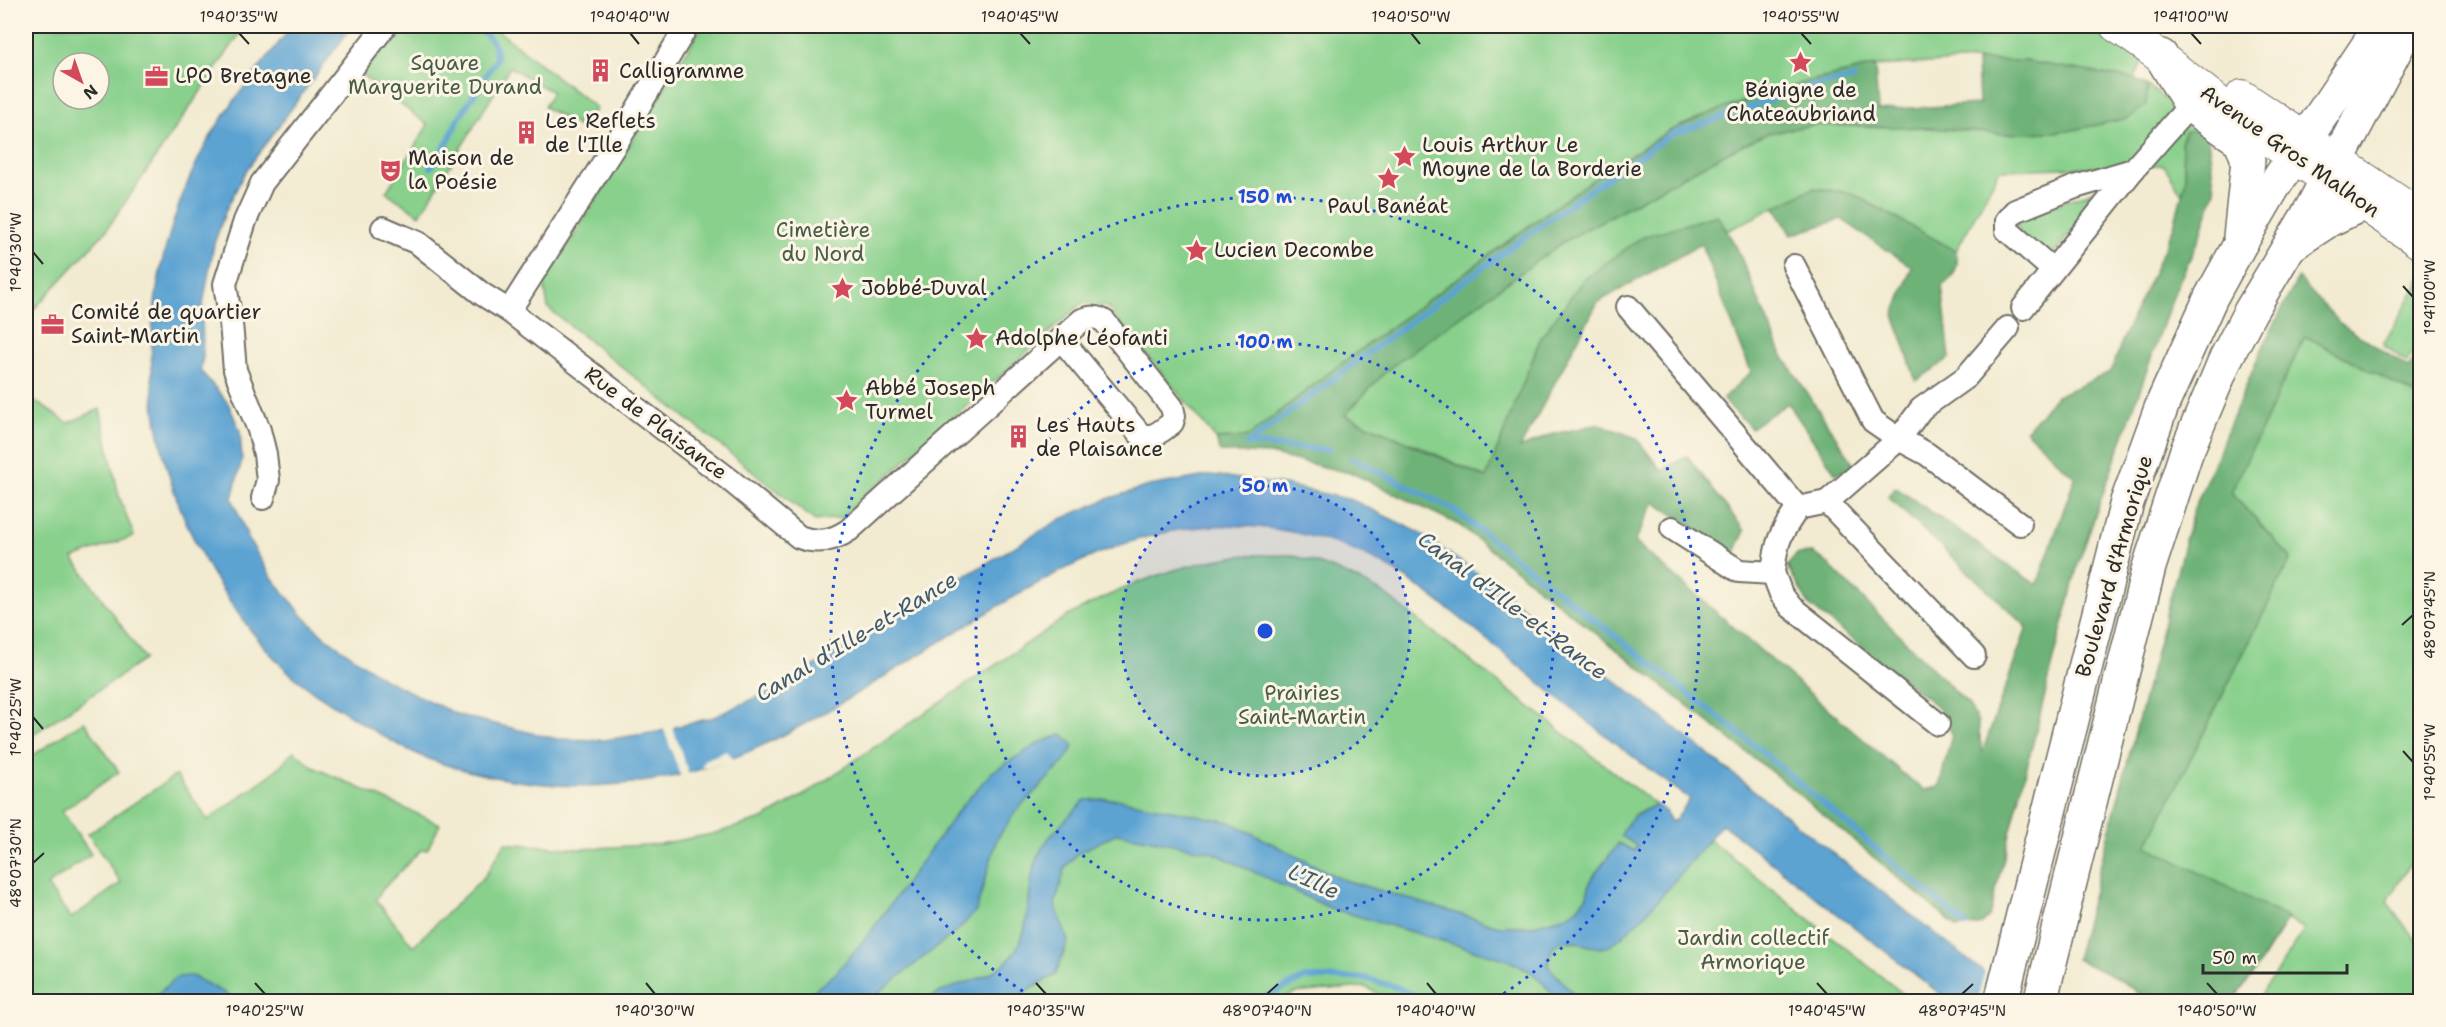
<svg xmlns="http://www.w3.org/2000/svg" width="2446" height="1027" viewBox="0 0 2446 1027" font-family="'Shantell Sans',sans-serif">
<style>
.green{fill:#88d08c;stroke:#5a7e5c;stroke-width:1.5;fill-rule:evenodd}
.forest{fill:#6eb278;stroke:#4c6e52;stroke-width:1.5}
.water{fill:#5ca3d2;stroke:#44677e;stroke-width:1.5}
.pier{fill:#f2ebd1}
.lines{fill:none;stroke-linecap:round;stroke-linejoin:round}
.stream{stroke:#5ca3d2;stroke-width:6}
.street-casing{stroke:#716e65;stroke-width:26}
.secondary-casing{stroke:#716e65;stroke-width:34}
.primary-casing{stroke:#716e65;stroke-width:36}
.street{stroke:#fff;stroke-width:22}
.secondary{stroke:#fff;stroke-width:32}
.primary{stroke:#fff;stroke-width:33}
.ticks{fill:none;stroke:#2b2b2b;stroke-width:2}
.ring{fill:none;stroke:#1d4ed8;stroke-width:3;stroke-dasharray:3 6}
.labels{text-anchor:middle;stroke-width:6;stroke-linejoin:round;paint-order:stroke}
.park-label{font-size:21px;fill:#475d48;stroke:#fcf5e5}
.poi-label{font-size:21px;fill:#2b2b2b;stroke:#fcf5e5;text-anchor:start}
.street-label{font-size:21px;fill:#2b2b2b;stroke:#fcf5e5}
.water-label{font-size:22px;font-style:italic;fill:#3f5b6e;stroke:#fcf5e5}
.centre{fill:#1d4ed8;stroke:#fcf5e5;stroke-width:3}
.ring-label{font-size:18px;text-anchor:middle;font-weight:bold;fill:#1d4ed8;stroke:#fcf5e5;stroke-width:6;stroke-linejoin:round;paint-order:stroke}
.neatline{fill:none;stroke:#2b2b2b;stroke-width:2}
.ticks-label{font-size:15px;text-anchor:middle;fill:#2b2b2b}
</style>
<rect width="100%" height="100%" fill="#fcf5e5"/>
<filter id="ink" filterUnits="userSpaceOnUse"><feTurbulence type="fractalNoise" baseFrequency=".0167" numOctaves="2"/><feDisplacementMap in="SourceGraphic" scale="12" xChannelSelector="R" yChannelSelector="G"/><feConvolveMatrix kernelMatrix="1 2 1 2 8 2 1 2 1" color-interpolation-filters="sRGB"/></filter>
<filter id="wash" filterUnits="userSpaceOnUse"><feTurbulence type="fractalNoise" baseFrequency=".008" numOctaves="4" result="noise"/><feDisplacementMap in="SourceGraphic" scale="24" xChannelSelector="R" yChannelSelector="G"/><feGaussianBlur stdDeviation="1.35" result="paint"/><feColorMatrix in="noise" values="0 0 0 0 0 0 0 0 0 0 0 0 0 0 0 0 0 1.4 0 .05"/><feComposite in="paint" operator="in"/></filter>
<g filter="url(#wash)">
<rect width="100%" height="100%" fill="#f2ebd1"/>
<g class="green">
<path d="M26,26H245L105,232L26,318ZM63,63H99V99H63Z"/>
<path d="M397,26H492L596,108L583,129L544,107L552,92L510,67L420,215L386,192L428,125L362,75Z"/>
<path d="M702,26H2099L2146,54L2134,79L2024,61L1977,60L1875,66L1802,83L1669,131L1586,184L1334,369L1247,437L1216,439L1107,307L1082,303L841,518L815,521L548,308L544,284Z"/>
<path d="M2148,86L2207,131L2181,143L2186,180L2182,194L2164,165L2000,170L1956,251L1851,193L1813,188L1727,231L1716,215L1541,337L1486,478L1423,448L1345,415L1387,370L1563,242L1728,152L1768,133L1815,125L1932,128L2003,134L2069,131L2146,105Z"/>
<path d="M2109,185L2053,254L2045,256L2020,236L2016,220Z"/>
<path d="M2420,280V340L2407,362L2383,345Z"/>
<path d="M2305,336L2420,397V848L2387,902L2420,946V1001H2257L2305,929L2147,846L2291,558L2231,493Z"/>
<path d="M26,395L68,423L100,409L119,496L134,536L73,558L145,659L26,739Z"/>
<path d="M1290,555C1323,563 1354,577 1383,593L1656,805L1633,815L1637,846L1634,851L1619,843L1591,879L1587,896L1575,911L1564,917L1530,926H1499L1341,879L1230,822L1116,799L1085,800C1075,814 1037,860 1034,872C1026,900 1031,931 1012,956C992,983 951,981 927,1001L26,1002V760L84,721L119,772L62,811L91,854L47,886L71,918L121,883L88,834L176,775L208,820L274,772L294,751L313,767L440,824L427,850H421L381,891L376,900L413,946L485,876L505,843L581,849L660,844L712,834L763,819L804,795L1066,617C1120,587 1177,564 1239,556C1256,554 1273,556 1290,555Z"/>
<path d="M1117,833L1212,852L1330,908L1508,960L1533,973L1560,1001H1391L1365,987L1294,993L1281,1002H1009L1055,975L1068,942L1055,904L1065,868L1076,854Z"/>
<path d="M1709,839L1912,1001H1580L1548,966C1554,915 1591,960 1612,944C1621,938 1628,929 1635,921C1662,895 1685,867 1709,839Z"/>
</g>
<g class="forest">
<path d="M1977,60L2024,61L2134,79L2148,86L2146,105L2129,118L2069,131L2003,134L1932,128L1815,125L1768,133L1728,152L1563,242L1387,370L1345,415L1486,478L1541,337L1583,280L1642,237L1717,215L1737,248L1781,353L1855,466L1836,474L1788,403L1751,428L1723,399L1751,372L1701,244L1598,302L1520,448L1550,435L1599,424L1636,438L1662,471L1687,456L1745,531L1734,554L1654,502L1635,542L1901,772L1924,790L1939,787L1952,734L1939,708L1809,605L1787,566L1797,554L1813,553L1824,560L1969,705L1978,722L1982,753L2027,627L1888,497L1895,487L2037,585L2075,478L2026,431L2056,396L2111,372L2124,336L2173,229L2186,180L2181,143L2185,131H2207L2215,191L2201,234L2175,291L2078,564L1989,917L1982,924L1958,928L1783,781L1459,525L1354,474L1269,454L1220,452L1216,439L1247,437L1334,369L1586,184L1669,131L1715,111L1802,83L1875,66L1878,110L1979,104Z"/>
<path d="M1813,188L1851,193L1956,251C1960,267 1954,277 1942,286L1950,358L1916,381L1894,315L1912,267L1841,219L1791,235L1775,207Z"/>
<path d="M2298,278L2341,324L2409,368L2420,349V397L2305,336L2231,493L2291,558L2147,846L2288,918L2251,977L2232,1001H2144C2136,984 2094,968 2076,959L2192,514L2260,353Z"/>
</g>
<g class="water">
<path d="M292,26H352L245,172L226,210L214,244L202,310L203,357L200,370L228,403L240,431L242,460L232,498L249,540L270,575L304,617L324,636L384,679L458,715L557,739L604,740L657,732L714,717L779,687L1061,519L1107,499L1149,486L1212,475L1284,485L1352,500L1418,532L1498,588L2020,1001H1949L1722,824C1687,864 1655,910 1613,944C1591,960 1554,915 1548,966L1580,1001H1560L1533,973L1508,960L1330,908L1212,852L1117,833L1076,854L1065,868L1055,904L1068,941L1055,975L1009,1001H927C951,981 990,983 1011,957C1037,926 1022,881 1042,848C1051,832 1072,814 1085,800L1116,799L1230,822L1341,879L1499,926H1530L1564,917L1575,911L1587,896L1591,879L1619,843L1634,851L1637,846L1621,836C1627,818 1639,813 1656,805L1666,811L1671,822L1675,820L1690,799C1637,761 1586,721 1535,679C1490,643 1446,604 1398,573C1353,545 1297,529 1245,526C1149,521 1066,564 987,613C947,637 908,662 869,686C800,728 729,770 648,781C578,791 510,785 443,764C409,753 380,735 351,716C335,705 318,696 303,684C272,660 248,629 227,597C161,498 136,385 161,267C170,227 185,184 204,148C227,105 263,64 292,26Z"/>
<path d="M1063,734L1074,746L1064,762L1016,811L997,839L976,911L957,931L868,1001H801L836,973L872,930L961,807L992,772L1039,743Z"/>
<path d="M192,976L240,1001H151L176,977Z"/>
</g>
<g class="pier">
<path d="M672,725L689,775L681,777L663,727Z"/>
<path d="M727,751L734,760L702,769L704,760Z"/>
<path d="M1985,971L2022,999L2023,1002L1977,1001Z"/>
</g>
<g class="lines">
<g class="stream">
<path d="M431,167L449,140L457,121L496,60C498,42 488,36 475,26"/>
<path d="M1247,444L1460,284L1584,194L1670,135L1808,87L1854,78"/>
<path d="M1248,444L1328,450"/>
<path d="M1352,458L1454,510L1759,749L1966,925"/>
<path d="M1255,1002L1305,978H1364L1396,987L1430,1002"/>
</g>
</g>
</g>
<g filter="url(#ink)">
<g class="lines">
<defs>
<g id="street">
<path d="M687,26L627,126L509,311L730,480L799,537C818,544 833,541 849,530L1082,320C1091,317 1097,316 1105,322L1172,407L1174,416L1172,423C1162,430 1151,442 1139,433L1062,340"/>
<path d="M383,228L418,243L482,294L509,311"/>
<path d="M1794,266L1873,421L1899,439L1827,502L1974,656"/>
<path d="M2053,270L2007,230V220L2015,211L2075,187L2133,170L2183,113L2192,107"/>
<path d="M1628,307L1798,508L1827,502"/>
<path d="M2023,308L2133,170"/>
<path d="M2008,328L1966,377L1921,409L1899,439L1927,454L2020,524"/>
<path d="M263,498L268,480L265,454L259,430L235,370L231,323L225,284L245,221L262,183L385,26"/>
<path d="M1672,528L1739,571L1773,573C1776,541 1780,534 1798,508"/>
<path d="M1773,573L1781,594L1791,607L1938,724"/>
</g>
<g id="secondary">
<path d="M2116,26C2165,57 2208,96 2255,130C2309,169 2366,204 2420,243"/>
<path d="M2242,96L2420,216"/>
</g>
<g id="primary">
<path d="M2161,56L2192,107L2241,141L2248,160L2240,237"/>
<path d="M2294,243L2329,220L2364,203"/>
<path d="M2001,1002L2127,502L2163,403L2211,297L2239,246L2274,186L2381,26"/>
<path d="M2040,1002L2149,567L2186,453L2226,358L2250,312L2312,208L2408,26"/>
</g>
</defs>
<use href="#street" class="street-casing"/>
<use href="#secondary" class="secondary-casing"/>
<use href="#primary" class="primary-casing"/>
<use href="#street" class="street"/>
<use href="#secondary" class="secondary"/>
<use href="#primary" class="primary"/>
</g>
</g>
<path class="ticks" d="M239,33L249,44M630,33L639,44M1020,33L1030,44M1411,33L1420,44M1801,33L1811,44M2191,33L2201,44M33,252L43,264M2403,286L2413,297M2402,625L2413,615M33,717L43,729M2403,751L2413,762M33,863L44,853M255,983L265,994M646,983L655,994M1036,983L1046,994M1427,983L1436,994M1817,983L1827,994M2207,983L2217,994M1267,994L1278,984M1962,994L1973,984"/>
<circle cx="1265" cy="631" r="145" fill="#1d4ed8" fill-opacity=".12"/>
<g class="ring">
<circle cx="1265" cy="631" r="145"/>
<circle cx="1265" cy="631" r="289"/>
<path d="M1038 1001A434 434 0 1 1 1492 1001"/>
</g>
<defs>
<symbol id="sight-bare" viewBox="-9 -9 18 18"><path d="M0-6L1.8-2.2L6-1.7L2.9 1.2L3.7 5.4L0 3.3L-3.7 5.4L-2.9 1.2L-6-1.7L-1.8-2.2Z" fill="#d1495b" stroke="#fcf5e5" stroke-width="2.5" paint-order="stroke"/></symbol>
<symbol id="building-bare" viewBox="-9 -9 18 18"><path d="M-4-6H4V6H1V3H-1V6H-4ZM-2.5-4.3h1.7v1.8h-1.7ZM.8-4.3h1.7v1.8H.8ZM-2.5-1h1.7V.8h-1.7ZM.8-1h1.7V.8H.8Z" fill="#d1495b" stroke="#fcf5e5" stroke-width="2.5" paint-order="stroke"/></symbol>
<symbol id="office-bare" viewBox="-9 -9 18 18"><path d="M-6-3h4V-5.5h4V-3h4V5H-6ZM-1-4.5V-3h2v-1.5ZM-6 0V1H6V0Z" fill="#d1495b" stroke="#fcf5e5" stroke-width="2.5" paint-order="stroke"/></symbol>
<symbol id="theatre-bare" viewBox="-9 -9 18 18"><path d="M-5-5.5Q0-4 5-5.5V0Q5 5 0 6Q-5 5-5 0ZM-3.3-2.5H-1v1.5H-3.3ZM1-2.5H3.3v1.5H1ZM-2.8 1Q0 5.5 2.8 1Z" fill="#d1495b" stroke="#fcf5e5" stroke-width="2.5" paint-order="stroke"/></symbol>
</defs>
<g fill-rule="evenodd">
<use href="#sight-bare" x="1784" y="46" width="33" height="33"/>
<use href="#building-bare" x="584" y="54" width="33" height="33"/>
<use href="#office-bare" x="140" y="60" width="33" height="33"/>
<use href="#building-bare" x="510" y="116" width="33" height="33"/>
<use href="#sight-bare" x="1388" y="140" width="33" height="33"/>
<use href="#theatre-bare" x="374" y="154" width="33" height="33"/>
<use href="#sight-bare" x="1372" y="162" width="33" height="33"/>
<use href="#sight-bare" x="1180" y="234" width="33" height="33"/>
<use href="#sight-bare" x="826" y="272" width="33" height="33"/>
<use href="#office-bare" x="36" y="308" width="33" height="33"/>
<use href="#sight-bare" x="960" y="322" width="33" height="33"/>
<use href="#sight-bare" x="830" y="384" width="33" height="33"/>
<use href="#building-bare" x="1002" y="420" width="33" height="33"/>
</g>
<g class="labels">
<g class="park-label">
<text x="445" y="70">Square<tspan x="445" dy="24">Marguerite Durand</tspan></text>
<text x="823" y="237">Cimetière<tspan x="823" dy="24">du Nord</tspan></text>
<text x="1302" y="700">Prairies<tspan x="1302" dy="24">Saint-Martin</tspan></text>
<text x="1753" y="945">Jardin collectif<tspan x="1753" dy="24">Armorique</tspan></text>
</g>
<g class="poi-label">
<text x="619" y="78">Calligramme</text>
<text x="175" y="83">LPO Bretagne</text>
<text x="1801" y="97" text-anchor="middle">Bénigne de<tspan x="1801" dy="24">Chateaubriand</tspan></text>
<text x="545" y="128">Les Reflets<tspan x="545" dy="24">de l'Ille</tspan></text>
<text x="1422" y="152">Louis Arthur Le<tspan x="1422" dy="24">Moyne de la Borderie</tspan></text>
<text x="408" y="165">Maison de<tspan x="408" dy="24">la Poésie</tspan></text>
<text x="1388" y="213" text-anchor="middle">Paul Banéat</text>
<text x="1214" y="257">Lucien Decombe</text>
<text x="861" y="295">Jobbé-Duval</text>
<text x="71" y="319">Comité de quartier<tspan x="71" dy="24">Saint-Martin</tspan></text>
<text x="995" y="345">Adolphe Léofanti</text>
<text x="865" y="395">Abbé Joseph<tspan x="865" dy="24">Turmel</tspan></text>
<text x="1036" y="432">Les Hauts<tspan x="1036" dy="24">de Plaisance</tspan></text>
</g>
<g class="street-label">
<text transform="translate(2290 151) rotate(35)" y="7">Avenue Gros Malhon</text>
<text transform="translate(656 423) rotate(37)" y="7">Rue de Plaisance</text>
<text transform="translate(2114 566) rotate(-74)" y="7">Boulevard d'Armorique</text>
</g>
<g class="water-label">
<text transform="translate(1513 605) rotate(37)" y="8">Canal d'Ille-et-Rance</text>
<text transform="translate(856 636) rotate(-31)" y="8">Canal d'Ille-et-Rance</text>
<text transform="translate(1314 881) rotate(25)" y="8">L'Ille</text>
</g>
</g>
<circle cx="1265" cy="631" r="9" class="centre"/>
<g class="ring-label">
<text x="1265" y="203">150 m</text>
<text x="1265" y="348">100 m</text>
<text x="1265" y="492">50 m</text>
</g>
<rect width="2446" height="1027" fill="none" stroke="#fcf5e5" stroke-width="66"/>
<g transform="translate(81 81) rotate(140)"><circle r="28" fill="#fcf5e5" stroke="#a8a49b" stroke-width="1.5"/>
<path d="M0-4.5L10 22L0 15L-10 22Z" fill="#d1495b"/>
<text y="-9" font-size="16" font-weight="bold" text-anchor="middle" fill="#2b2b2b">N</text>
</g>
<path d="M2203 964v9h144v-9" fill="none" stroke="#2b2b2b" stroke-width="3"/>
<text x="2212" y="964" font-size="18" fill="#2b2b2b" stroke="#fcf5e5" stroke-width="4.5" paint-order="stroke">50 m</text>
<rect x="33" y="33" width="2380" height="961" class="neatline"/>
<g class="ticks-label">
<text x="239" y="22">1°40'35"W</text>
<text x="630" y="22">1°40'40"W</text>
<text x="1020" y="22">1°40'45"W</text>
<text x="1411" y="22">1°40'50"W</text>
<text x="1801" y="22">1°40'55"W</text>
<text x="2191" y="22">1°41'00"W</text>
<text transform="translate(16 252) rotate(-90)" y="5">1°40'30"W</text>
<text transform="translate(2430 297) rotate(-90)" y="5">1°41'00"W</text>
<text transform="translate(2430 615) rotate(-90)" y="5">48°07'45"N</text>
<text transform="translate(16 717) rotate(-90)" y="5">1°40'25"W</text>
<text transform="translate(2430 762) rotate(-90)" y="5">1°40'55"W</text>
<text transform="translate(16 863) rotate(-90)" y="5">48°07'30"N</text>
<text x="265" y="1016">1°40'25"W</text>
<text x="655" y="1016">1°40'30"W</text>
<text x="1046" y="1016">1°40'35"W</text>
<text x="1267" y="1016">48°07'40"N</text>
<text x="1436" y="1016">1°40'40"W</text>
<text x="1827" y="1016">1°40'45"W</text>
<text x="1962" y="1016">48°07'45"N</text>
<text x="2217" y="1016">1°40'50"W</text>
</g>
</svg>
